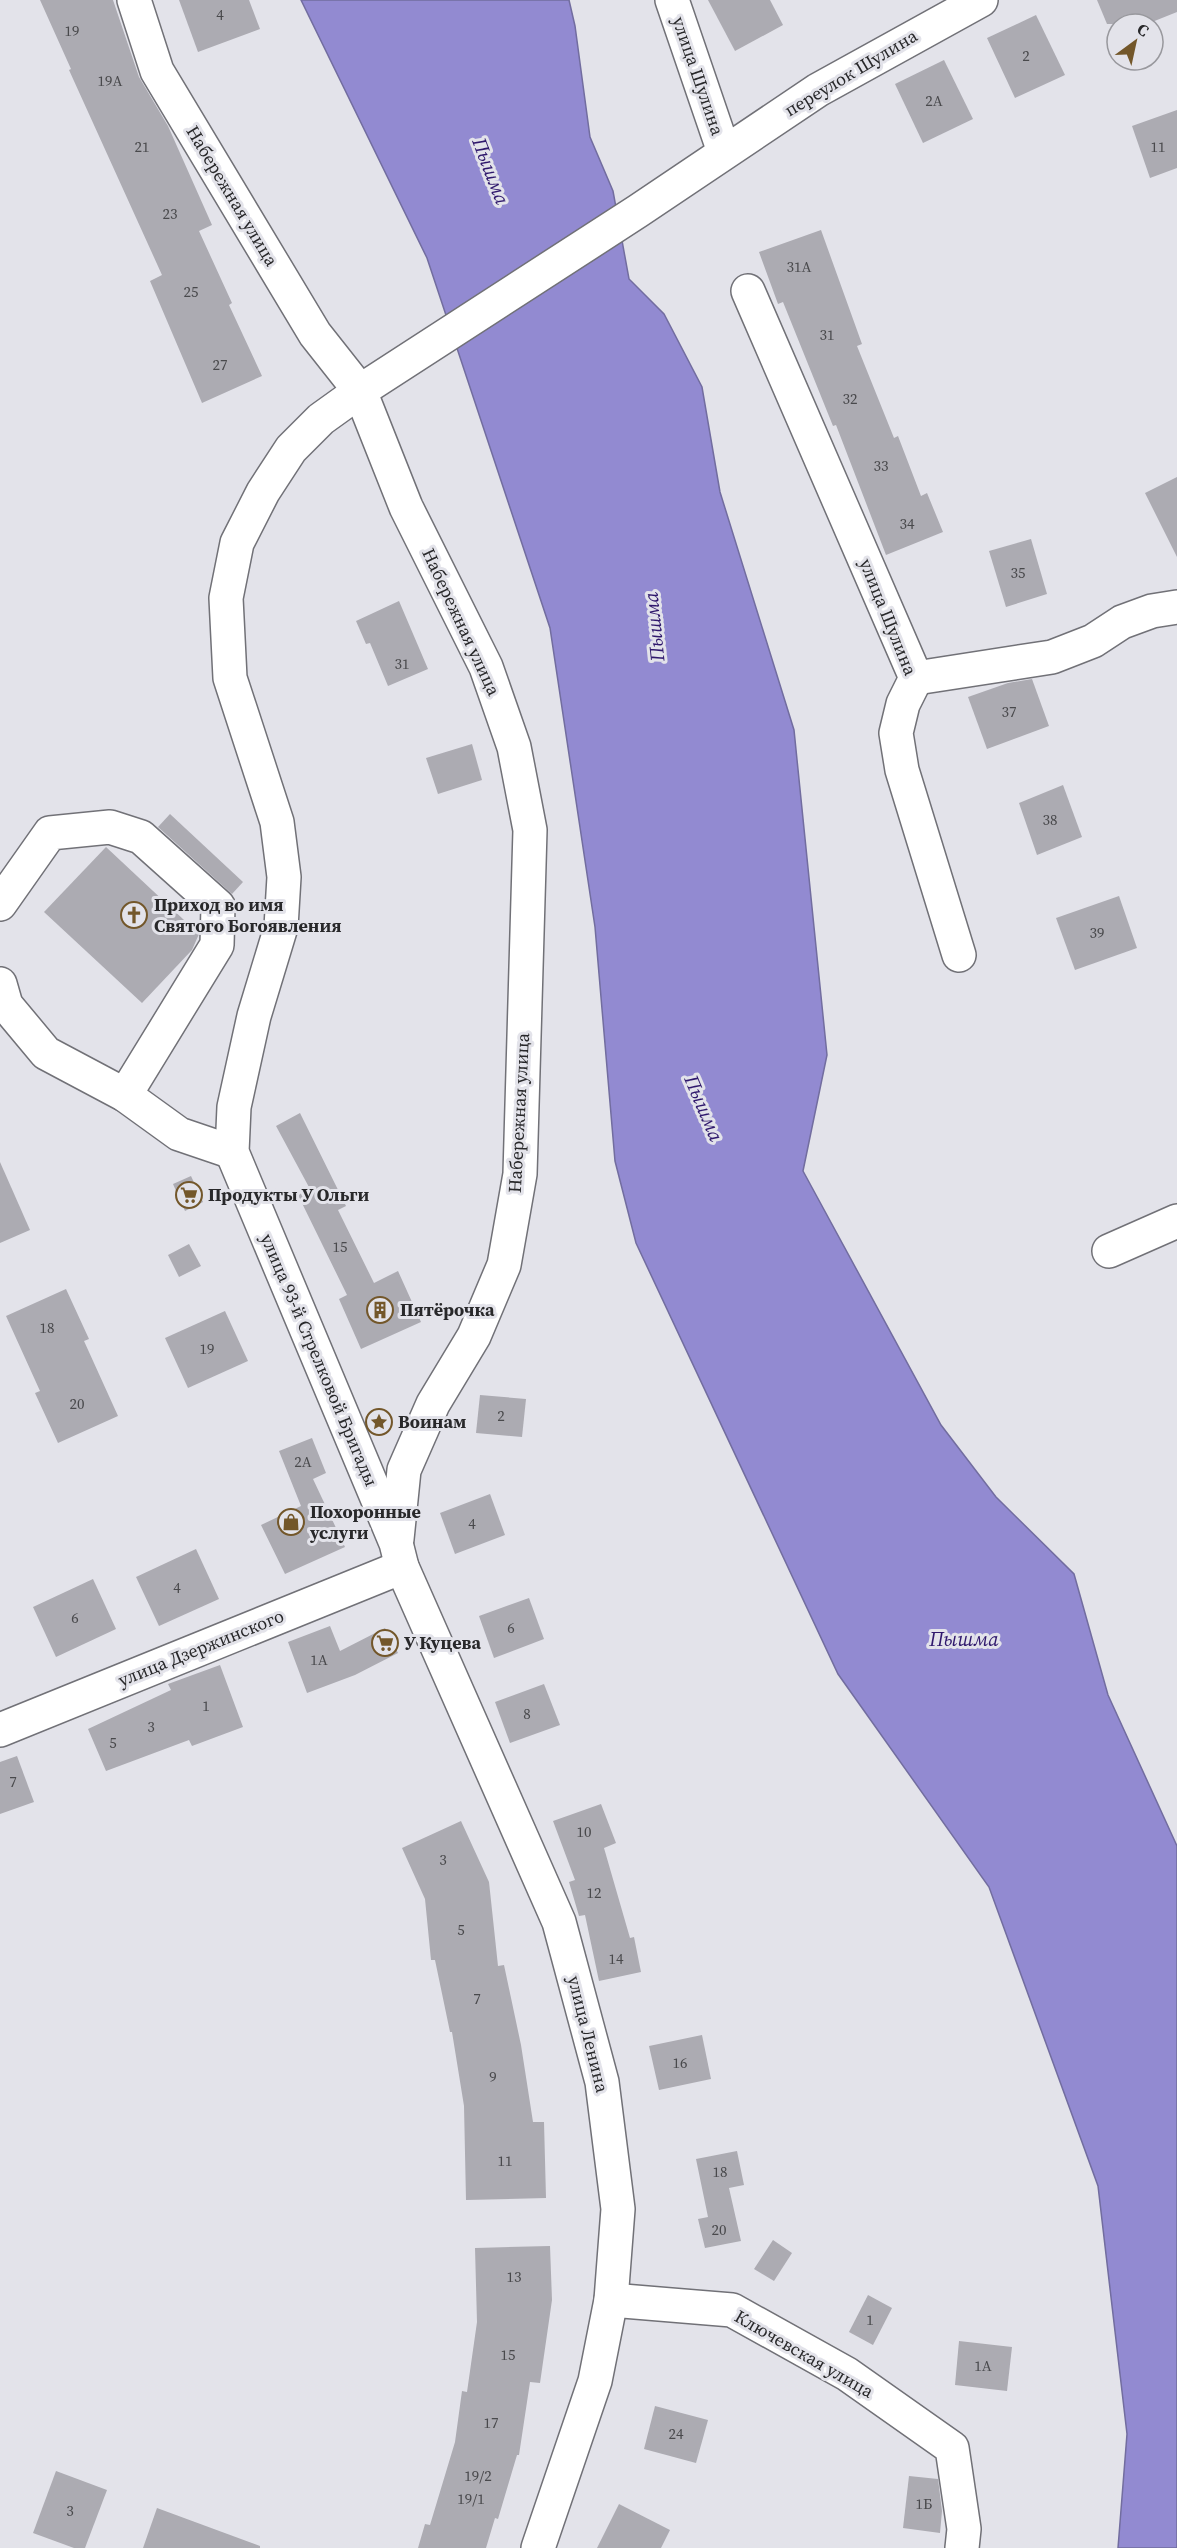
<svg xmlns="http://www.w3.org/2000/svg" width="1177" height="2548" viewBox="0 0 1177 2548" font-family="'Source Serif 4',serif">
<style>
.water{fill:#928ad1;stroke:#726d9f;stroke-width:1.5}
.building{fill:#acabb2}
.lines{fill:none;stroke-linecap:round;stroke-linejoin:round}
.minor-casing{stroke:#717177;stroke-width:36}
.major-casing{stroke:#717177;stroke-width:36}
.minor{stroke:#fff;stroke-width:33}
.major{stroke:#fff;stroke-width:33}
.labels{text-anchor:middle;stroke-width:6;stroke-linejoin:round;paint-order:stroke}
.number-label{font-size:15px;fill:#49494c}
.street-label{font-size:18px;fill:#28282a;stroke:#e3e3ea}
.poi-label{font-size:18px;font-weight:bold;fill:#28282a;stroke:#e3e3ea;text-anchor:start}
.water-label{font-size:20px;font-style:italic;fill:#2f186c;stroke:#e3e3ea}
</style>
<rect width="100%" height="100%" fill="#e3e3ea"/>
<path class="water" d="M301,0H569L575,26L590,137L613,191L629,279L664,314L702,387L720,492L794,730L827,1055L803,1171L941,1425L996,1497L1074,1574L1108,1695L1177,1846V2548H1118L1127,2434L1098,2186L989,1887L838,1674L636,1243L615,1161L595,927L550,628L427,258Z"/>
<g class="building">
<path d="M40,0H113L139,77L168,126L212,225L199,231L232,303L229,305L262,376L202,403L150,281L162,275L69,70L71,69Z"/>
<path d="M179,0H249L260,29L198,52Z"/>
<path d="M708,0H770L783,25L735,51Z"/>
<path d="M1097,0H1177V12L1147,24H1107Z"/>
<path d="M1036,15L1065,75L1015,98L987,38Z"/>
<path d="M944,60L973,119L923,143L895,84Z"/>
<path d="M1177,110V168L1150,178L1132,126Z"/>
<path d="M821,230L862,344L857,346L894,438L898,436L921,496L927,493L943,532L886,555L836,425L833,426L783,302L778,304L759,252Z"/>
<path d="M1177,477V557L1145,493Z"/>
<path d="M1031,539L1047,594L1006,607L989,551Z"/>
<path d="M399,601L428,669L388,686L370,643L366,644L356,621Z"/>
<path d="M1032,679L1049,726L987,749L968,697L1008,683Z"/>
<path d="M472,744L482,780L438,794L426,758Z"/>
<path d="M1063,785L1082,837L1037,855L1019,803Z"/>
<path d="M170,814L243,882L232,894L158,827Z"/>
<path d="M106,847L199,934L192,950L142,1003L44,912Z"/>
<path d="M1119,896L1137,948L1075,970L1056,918Z"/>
<path d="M300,1113L346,1206L338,1210L374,1283L398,1271L421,1322L361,1349L339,1299L347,1295L298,1195L310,1189L276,1126Z"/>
<path d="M0,1162L30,1230L0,1243Z"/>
<path d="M191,1176L203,1202L185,1211L173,1184Z"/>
<path d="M189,1244L201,1266L179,1277L168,1255Z"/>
<path d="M66,1289L89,1339L84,1341L118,1416L58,1443L35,1393L40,1391L6,1316Z"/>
<path d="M225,1311L248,1361L188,1388L165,1338Z"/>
<path d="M480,1395L526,1399L522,1437L476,1433Z"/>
<path d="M312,1438L326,1473L313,1479L345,1547L285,1574L261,1525L301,1506L279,1451Z"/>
<path d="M490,1494L505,1535L455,1554L440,1513Z"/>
<path d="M196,1549L219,1599L159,1626L136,1577Z"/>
<path d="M93,1579L116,1629L56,1657L33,1607Z"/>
<path d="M529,1598L544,1639L494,1658L479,1616Z"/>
<path d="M330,1626L340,1651L385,1628L398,1653L355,1675L307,1693L288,1642Z"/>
<path d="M220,1665L243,1727L192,1746L189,1740L106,1771L88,1729L171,1690L168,1684Z"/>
<path d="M544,1684L560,1725L510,1743L495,1702Z"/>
<path d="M17,1756L34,1802L0,1814V1762Z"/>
<path d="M601,1804L616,1843L604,1848L630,1938L634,1937L641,1972L599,1981L585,1915L579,1916L569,1882L575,1880L553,1821Z"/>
<path d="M461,1821L489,1882L498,1966L504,1965L521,2045L533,2122H544L546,2198L466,2200L464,2106L452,2032H450L435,1960H431L425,1899L402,1848Z"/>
<path d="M702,2035L711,2079L659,2090L649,2046Z"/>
<path d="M737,2151L744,2185L729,2188L741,2241L705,2248L698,2219L708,2217L696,2159Z"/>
<path d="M773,2240L792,2253L774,2281L754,2269Z"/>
<path d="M550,2246L552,2300L540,2383L530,2382L519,2455H517L498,2519L495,2518L486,2548H418L425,2524L430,2525L455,2442L462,2391L467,2392L477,2322L475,2248Z"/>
<path d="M868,2295L892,2308L873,2345L849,2332Z"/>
<path d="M959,2341L1012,2347L1007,2391L955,2385Z"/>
<path d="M655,2406L708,2420L696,2463L644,2449Z"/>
<path d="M56,2471L107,2490L85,2548H74L33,2533Z"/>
<path d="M909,2476L938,2479L942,2511L940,2533L903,2528Z"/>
<path d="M619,2504L670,2530L661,2548H597Z"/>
<path d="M157,2508L260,2546V2548H143Z"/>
</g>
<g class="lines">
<defs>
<g id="minor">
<path d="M134,0L157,71L315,334L360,391"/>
<path d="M672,0L724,152"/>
<path d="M748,291L916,678L903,704L896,733L902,770L959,955"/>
<path d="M916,678L1052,657L1093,641L1122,622L1152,611L1177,607"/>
<path d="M0,904L50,833L110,827L141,837L218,906L217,945L125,1095"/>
<path d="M0,984L6,1005L46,1053L125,1095L179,1134L232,1152"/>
<path d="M1109,1251L1177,1221"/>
<path d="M0,1730L402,1567"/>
<path d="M611,2300L732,2310L847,2374L952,2448L964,2529L962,2548"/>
</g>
<g id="major">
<path d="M360,391L406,507L486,667L514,747L530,830L520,1174L504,1265L474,1336L433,1404L404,1470L397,1539"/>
<path d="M538,2548L595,2381L611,2300L618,2209L602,2082L559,1922L402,1567L396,1543L232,1152L234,1107L254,1016L281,927L284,877L277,822L230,678L226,598L237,543L263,492L291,449L321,419L360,391L638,211L818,90L981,0"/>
</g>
</defs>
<use href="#minor" class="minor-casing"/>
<use href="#major" class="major-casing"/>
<use href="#minor" class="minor"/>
<use href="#major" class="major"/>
</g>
<defs>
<symbol id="church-ring" viewBox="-11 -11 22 22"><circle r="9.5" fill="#e3e3ea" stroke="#73572a" stroke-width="1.5"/><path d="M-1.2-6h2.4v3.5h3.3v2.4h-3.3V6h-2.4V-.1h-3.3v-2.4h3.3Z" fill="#73572a"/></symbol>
<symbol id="supermarket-ring" viewBox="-11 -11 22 22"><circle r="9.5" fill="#e3e3ea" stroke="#73572a" stroke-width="1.5"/><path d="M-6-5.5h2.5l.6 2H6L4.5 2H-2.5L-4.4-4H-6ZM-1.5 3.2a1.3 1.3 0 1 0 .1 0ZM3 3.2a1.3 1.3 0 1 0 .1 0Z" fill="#73572a"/></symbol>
<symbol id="building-ring" viewBox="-11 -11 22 22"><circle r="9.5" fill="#e3e3ea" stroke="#73572a" stroke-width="1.5"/><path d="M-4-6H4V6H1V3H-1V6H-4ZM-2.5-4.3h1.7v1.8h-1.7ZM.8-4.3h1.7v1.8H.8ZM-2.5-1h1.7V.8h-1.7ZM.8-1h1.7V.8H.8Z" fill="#73572a"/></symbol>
<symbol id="sight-ring" viewBox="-11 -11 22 22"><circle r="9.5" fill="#e3e3ea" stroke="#73572a" stroke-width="1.5"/><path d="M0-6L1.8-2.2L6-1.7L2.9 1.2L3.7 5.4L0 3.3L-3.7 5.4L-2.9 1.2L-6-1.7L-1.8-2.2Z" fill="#73572a"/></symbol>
<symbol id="shop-ring" viewBox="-11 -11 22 22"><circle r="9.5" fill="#e3e3ea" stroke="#73572a" stroke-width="1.5"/><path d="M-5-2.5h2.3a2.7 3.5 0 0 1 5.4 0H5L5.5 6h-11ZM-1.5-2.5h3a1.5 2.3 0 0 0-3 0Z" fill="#73572a"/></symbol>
</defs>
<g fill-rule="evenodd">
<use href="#church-ring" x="119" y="900" width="30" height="30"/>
<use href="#supermarket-ring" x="174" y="1180" width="30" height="30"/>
<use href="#building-ring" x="365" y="1295" width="30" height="30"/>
<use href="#sight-ring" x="364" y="1407" width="30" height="30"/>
<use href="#shop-ring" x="276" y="1507" width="30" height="30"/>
<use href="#supermarket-ring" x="370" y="1628" width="30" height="30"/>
</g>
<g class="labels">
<g class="number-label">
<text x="220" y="20">4</text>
<text x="72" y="36">19</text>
<text x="1026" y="61">2</text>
<text x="110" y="86">19А</text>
<text x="934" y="106">2А</text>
<text x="142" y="152">21</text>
<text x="1158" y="152">11</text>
<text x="170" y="219">23</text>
<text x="799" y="272">31А</text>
<text x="191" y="297">25</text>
<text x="827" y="340">31</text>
<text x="220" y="370">27</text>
<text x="850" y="404">32</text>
<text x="881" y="471">33</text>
<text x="907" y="529">34</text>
<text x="1018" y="578">35</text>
<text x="402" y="669">31</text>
<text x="1009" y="717">37</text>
<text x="1050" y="825">38</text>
<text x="1097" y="938">39</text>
<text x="340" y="1252">15</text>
<text x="47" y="1333">18</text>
<text x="207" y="1354">19</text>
<text x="77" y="1409">20</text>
<text x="501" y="1421">2</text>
<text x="303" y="1467">2А</text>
<text x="472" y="1529">4</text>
<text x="177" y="1593">4</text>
<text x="75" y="1623">6</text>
<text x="511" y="1633">6</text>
<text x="319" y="1665">1А</text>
<text x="206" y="1711">1</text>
<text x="527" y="1719">8</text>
<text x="151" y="1732">3</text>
<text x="113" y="1748">5</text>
<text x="13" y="1787">7</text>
<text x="584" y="1837">10</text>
<text x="443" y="1865">3</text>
<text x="594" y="1898">12</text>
<text x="461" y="1935">5</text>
<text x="616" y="1964">14</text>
<text x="477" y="2004">7</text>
<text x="680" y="2068">16</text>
<text x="493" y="2082">9</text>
<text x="505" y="2166">11</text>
<text x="720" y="2177">18</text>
<text x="719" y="2235">20</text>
<text x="514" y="2282">13</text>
<text x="870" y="2325">1</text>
<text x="508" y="2360">15</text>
<text x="983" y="2371">1А</text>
<text x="491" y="2428">17</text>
<text x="676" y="2439">24</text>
<text x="478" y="2481">19/2</text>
<text x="471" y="2504">19/1</text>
<text x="924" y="2509">1Б</text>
<text x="70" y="2516">3</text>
</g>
<g class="street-label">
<text transform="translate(851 73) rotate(-31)" y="6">переулок Шулина</text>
<text transform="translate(698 76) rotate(71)" y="6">улица Шулина</text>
<text transform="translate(232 196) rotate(59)" y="6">Набережная улица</text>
<text transform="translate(888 617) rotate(68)" y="6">улица Шулина</text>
<text transform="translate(461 622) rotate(65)" y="6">Набережная улица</text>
<text transform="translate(519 1113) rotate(-87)" y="6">Набережная улица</text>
<text transform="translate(319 1360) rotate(67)" y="6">улица 93-й Стрелковой Бригады</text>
<text transform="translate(201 1648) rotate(-22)" y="6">улица Дзержинского</text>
<text transform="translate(588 2034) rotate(76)" y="6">улица Ленина</text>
<text transform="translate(804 2354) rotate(30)" y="6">Ключевская улица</text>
</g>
<g class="poi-label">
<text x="154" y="911">Приход во имя<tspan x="154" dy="21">Святого Богоявления</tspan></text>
<text x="208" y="1201">Продукты У Ольги</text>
<text x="400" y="1316">Пятёрочка</text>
<text x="398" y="1428">Воинам</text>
<text x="310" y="1518">Похоронные<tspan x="310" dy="21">услуги</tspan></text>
<text x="404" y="1649">У Куцева</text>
</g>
<g class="water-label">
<text transform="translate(491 171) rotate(69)" y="7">Пышма</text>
<text transform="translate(654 627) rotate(-96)" y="7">Пышма</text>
<text transform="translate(704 1108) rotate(67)" y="7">Пышма</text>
<text x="964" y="1646">Пышма</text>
</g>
</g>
<g transform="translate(1135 42) rotate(33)"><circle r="28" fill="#e3e3ea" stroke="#98989d" stroke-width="1.5"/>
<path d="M0-4.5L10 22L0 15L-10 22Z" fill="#73572a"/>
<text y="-9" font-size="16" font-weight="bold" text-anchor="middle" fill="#28282a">С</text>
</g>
</svg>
